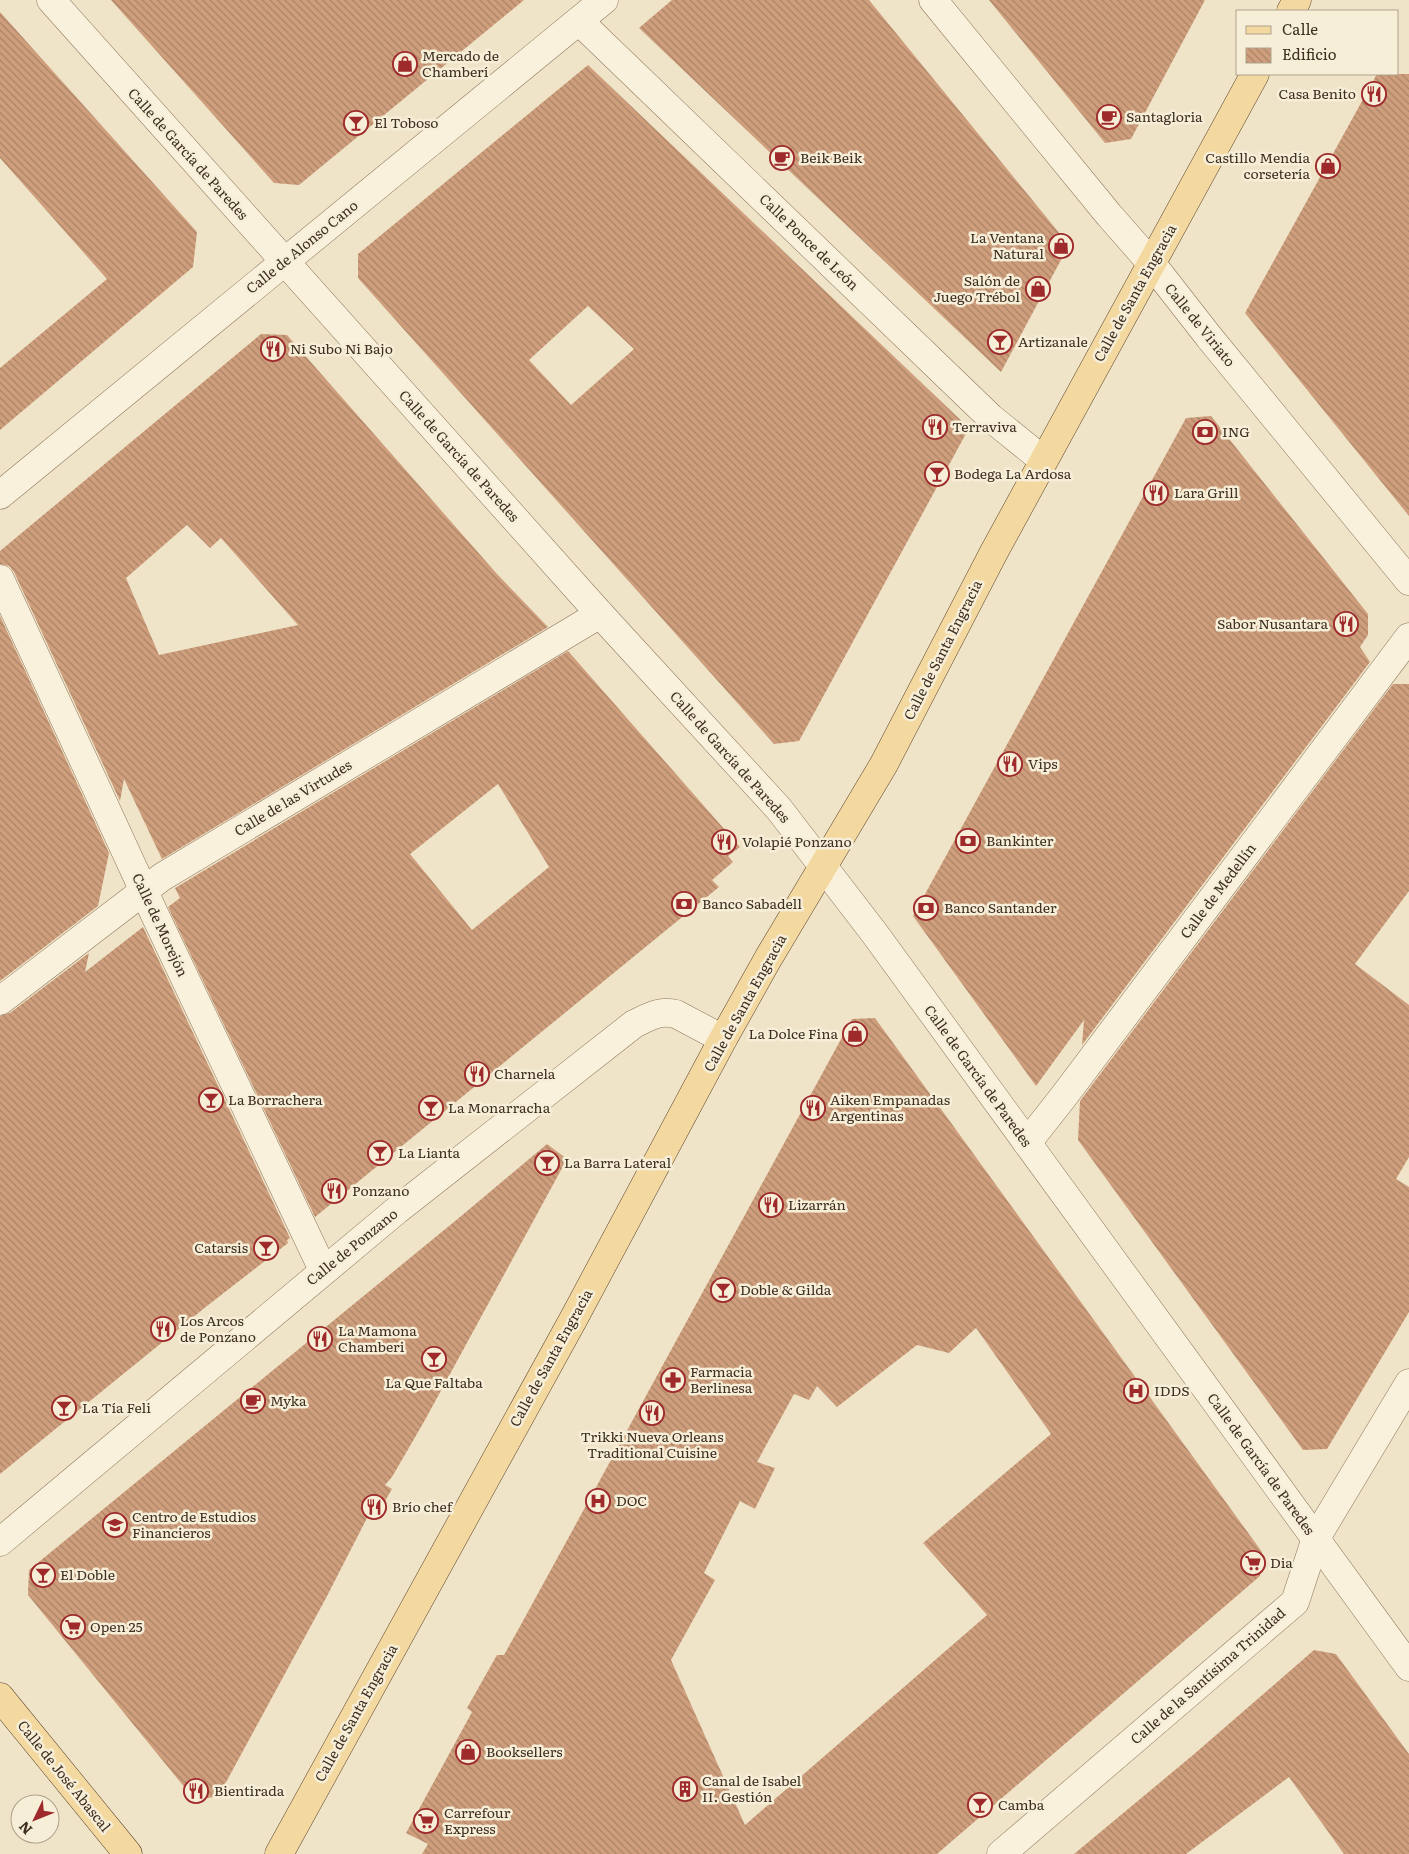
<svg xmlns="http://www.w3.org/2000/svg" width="1409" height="1854" viewBox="0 0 1409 1854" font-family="Literata,serif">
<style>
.building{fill:url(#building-back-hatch);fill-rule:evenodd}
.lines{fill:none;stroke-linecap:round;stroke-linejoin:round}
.minor-casing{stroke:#8d765c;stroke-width:29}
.major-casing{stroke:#5b4430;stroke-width:29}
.minor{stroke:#faf1dc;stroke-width:28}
.major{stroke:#f3d9a0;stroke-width:28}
.labels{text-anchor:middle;stroke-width:5;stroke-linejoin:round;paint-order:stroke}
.poi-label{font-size:14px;fill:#3d2e20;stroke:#f7eed8;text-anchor:start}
.street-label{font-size:14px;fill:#3d2e20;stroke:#f7eed8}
</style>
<defs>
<pattern id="building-back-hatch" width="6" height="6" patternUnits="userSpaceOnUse" patternTransform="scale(1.25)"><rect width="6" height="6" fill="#cf9f7d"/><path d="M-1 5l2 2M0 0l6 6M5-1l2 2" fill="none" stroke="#a98266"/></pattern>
</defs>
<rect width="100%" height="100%" fill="#f0e4c8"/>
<g class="building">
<path d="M111,0H524L299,185L274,183Z"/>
<path d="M672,0H869L1069,245L1001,372L639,28Z"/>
<path d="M989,0H1205L1131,139L1105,143Z"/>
<path d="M0,12L197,232L193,267L0,430V368L107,279L0,158Z"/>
<path d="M588,65L969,428L799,741L774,744L358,278V254ZM588,306L634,349L571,405L529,360Z"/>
<path d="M1377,74H1409V516L1245,313Z"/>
<path d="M261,334L287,335L497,574L548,627L162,859L124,779L120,801L14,572L9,566L0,564V551ZM187,525L210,548L221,538L298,625L159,655L126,578Z"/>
<path d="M1211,416L1368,614V635L1360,647L1370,662L1082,1045L1084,1020L1036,1086L913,916L1186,418Z"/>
<path d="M0,616L109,853L98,906L0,981Z"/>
<path d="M568,651L740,847L728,856L733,862L712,880L719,887L315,1217L168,907L180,898L175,888ZM498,784L549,867L472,930L410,854Z"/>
<path d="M1393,684H1409V891L1355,964L1409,1005V1157L1396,1179L1409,1187V1312L1327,1449L1303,1450L1078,1140L1080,1101Z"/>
<path d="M143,927L290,1238L287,1240L288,1243L207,1306L0,1474V1016L10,1013L89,953L85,972Z"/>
<path d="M875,1018L1262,1552L1260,1576L937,1854H422L428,1844L406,1833L472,1712L467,1708L497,1655H504L518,1630L852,1019ZM976,1328L1051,1434L923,1543L987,1615L745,1825L671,1660L715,1580L704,1573L740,1501L755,1509L775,1468L757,1462L794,1394L809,1400L817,1386L837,1407L917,1345L949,1353Z"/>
<path d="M547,1144L567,1159L425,1420L392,1477L385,1485L392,1489L378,1513L367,1518L326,1598L218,1797L194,1799L28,1595L29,1570L460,1217Z"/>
<path d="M1314,1650L1336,1654L1409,1754V1854H1344L1289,1777L1186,1854H1074L1193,1755Z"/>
</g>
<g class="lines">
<defs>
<g id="minor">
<path d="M51,0L600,614L779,809L875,934L1409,1667"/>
<path d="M933,0L1109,215L1152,264L1209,337L1409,581"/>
<path d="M579,21L991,418L1043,460"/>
<path d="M0,495L604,0"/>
<path d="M0,579L154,913L323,1270"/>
<path d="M0,1001L162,877L600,614"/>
<path d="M1027,1143L1064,1096L1409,637"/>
<path d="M0,1542L397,1210L634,1024C649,1017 659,1010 676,1014L723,1039"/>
<path d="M1001,1854L1295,1602L1316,1538L1409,1383"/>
</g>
<g id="major">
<path d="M1291,11L1297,0"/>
<path d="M0,1697L128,1854"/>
<path d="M279,1854L574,1318L723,1039L769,957L884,764L994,552L1255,74"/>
</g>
</defs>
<use href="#minor" class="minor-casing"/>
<use href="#major" class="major-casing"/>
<use href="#minor" class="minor"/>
<use href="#major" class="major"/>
</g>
<defs>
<symbol id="shop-ring" viewBox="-11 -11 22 22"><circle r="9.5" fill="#f7eed8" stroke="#9e2a2b" stroke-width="1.5"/><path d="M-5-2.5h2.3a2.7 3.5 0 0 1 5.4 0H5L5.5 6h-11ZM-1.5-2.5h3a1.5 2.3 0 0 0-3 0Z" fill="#9e2a2b"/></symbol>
<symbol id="restaurant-ring" viewBox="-11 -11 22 22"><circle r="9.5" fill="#f7eed8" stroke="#9e2a2b" stroke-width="1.5"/><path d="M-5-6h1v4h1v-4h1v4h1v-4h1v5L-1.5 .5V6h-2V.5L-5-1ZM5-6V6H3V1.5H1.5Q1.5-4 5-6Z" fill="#9e2a2b"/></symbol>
<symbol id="cafe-ring" viewBox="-11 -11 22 22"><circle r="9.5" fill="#f7eed8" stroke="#9e2a2b" stroke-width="1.5"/><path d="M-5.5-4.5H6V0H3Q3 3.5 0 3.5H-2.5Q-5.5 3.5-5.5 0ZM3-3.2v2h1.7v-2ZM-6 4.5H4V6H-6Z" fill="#9e2a2b"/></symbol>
<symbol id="bar-ring" viewBox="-11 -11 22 22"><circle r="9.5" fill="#f7eed8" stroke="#9e2a2b" stroke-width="1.5"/><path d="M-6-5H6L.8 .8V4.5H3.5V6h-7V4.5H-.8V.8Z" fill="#9e2a2b"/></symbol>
<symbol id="bank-ring" viewBox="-11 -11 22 22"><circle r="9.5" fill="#f7eed8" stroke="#9e2a2b" stroke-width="1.5"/><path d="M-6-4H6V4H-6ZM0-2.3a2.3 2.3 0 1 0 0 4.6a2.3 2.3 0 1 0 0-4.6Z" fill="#9e2a2b"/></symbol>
<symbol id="pharmacy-ring" viewBox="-11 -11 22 22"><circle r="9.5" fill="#f7eed8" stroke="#9e2a2b" stroke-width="1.5"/><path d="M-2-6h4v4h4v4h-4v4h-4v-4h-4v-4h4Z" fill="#9e2a2b"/></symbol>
<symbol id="hospital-ring" viewBox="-11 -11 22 22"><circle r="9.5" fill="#f7eed8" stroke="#9e2a2b" stroke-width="1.5"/><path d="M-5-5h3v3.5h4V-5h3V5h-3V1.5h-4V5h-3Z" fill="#9e2a2b"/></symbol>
<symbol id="university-ring" viewBox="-11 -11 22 22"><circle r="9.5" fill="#f7eed8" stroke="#9e2a2b" stroke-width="1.5"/><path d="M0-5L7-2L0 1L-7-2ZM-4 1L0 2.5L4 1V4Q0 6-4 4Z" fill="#9e2a2b"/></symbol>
<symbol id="supermarket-ring" viewBox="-11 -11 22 22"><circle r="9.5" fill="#f7eed8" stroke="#9e2a2b" stroke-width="1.5"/><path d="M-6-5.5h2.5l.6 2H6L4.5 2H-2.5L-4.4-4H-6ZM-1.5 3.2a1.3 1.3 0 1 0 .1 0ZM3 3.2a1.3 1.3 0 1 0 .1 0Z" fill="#9e2a2b"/></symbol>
<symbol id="building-ring" viewBox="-11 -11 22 22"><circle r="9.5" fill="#f7eed8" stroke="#9e2a2b" stroke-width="1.5"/><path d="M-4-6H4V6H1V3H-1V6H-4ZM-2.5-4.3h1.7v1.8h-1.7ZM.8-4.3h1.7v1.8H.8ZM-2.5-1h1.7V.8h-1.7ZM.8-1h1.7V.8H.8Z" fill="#9e2a2b"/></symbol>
</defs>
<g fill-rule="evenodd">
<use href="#shop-ring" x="391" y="50" width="28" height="28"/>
<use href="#restaurant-ring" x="1360" y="80" width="28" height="28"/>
<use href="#cafe-ring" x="1095" y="103" width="28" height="28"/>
<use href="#bar-ring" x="342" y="109" width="28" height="28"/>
<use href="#cafe-ring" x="768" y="144" width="28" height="28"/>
<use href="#shop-ring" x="1314" y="152" width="28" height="28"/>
<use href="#shop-ring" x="1047" y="232" width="28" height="28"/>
<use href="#shop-ring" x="1024" y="275" width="28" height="28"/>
<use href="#bar-ring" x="986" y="328" width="28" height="28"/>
<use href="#restaurant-ring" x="259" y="335" width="28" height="28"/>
<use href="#restaurant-ring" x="921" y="413" width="28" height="28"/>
<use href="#bank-ring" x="1191" y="418" width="28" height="28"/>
<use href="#bar-ring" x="923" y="460" width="28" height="28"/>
<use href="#restaurant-ring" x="1142" y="479" width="28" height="28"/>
<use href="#restaurant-ring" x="1332" y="610" width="28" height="28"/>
<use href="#restaurant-ring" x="996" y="750" width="28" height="28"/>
<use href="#bank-ring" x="954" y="827" width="28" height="28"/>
<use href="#restaurant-ring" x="710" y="828" width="28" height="28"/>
<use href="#bank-ring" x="670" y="890" width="28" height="28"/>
<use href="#bank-ring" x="912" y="894" width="28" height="28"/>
<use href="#shop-ring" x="841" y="1020" width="28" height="28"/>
<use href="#restaurant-ring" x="463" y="1060" width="28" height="28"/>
<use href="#bar-ring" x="197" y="1086" width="28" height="28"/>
<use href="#bar-ring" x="417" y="1094" width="28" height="28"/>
<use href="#restaurant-ring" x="799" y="1094" width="28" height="28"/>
<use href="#bar-ring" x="366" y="1139" width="28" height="28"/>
<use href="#bar-ring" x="533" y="1149" width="28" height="28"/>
<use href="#restaurant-ring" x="320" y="1177" width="28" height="28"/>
<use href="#restaurant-ring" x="757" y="1191" width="28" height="28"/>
<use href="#bar-ring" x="252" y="1234" width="28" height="28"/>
<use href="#bar-ring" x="709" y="1276" width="28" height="28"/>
<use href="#restaurant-ring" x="149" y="1315" width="28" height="28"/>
<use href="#restaurant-ring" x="306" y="1325" width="28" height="28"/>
<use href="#bar-ring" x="420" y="1345" width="28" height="28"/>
<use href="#pharmacy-ring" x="659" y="1366" width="28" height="28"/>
<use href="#hospital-ring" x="1122" y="1377" width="28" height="28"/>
<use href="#cafe-ring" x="239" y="1387" width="28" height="28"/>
<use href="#bar-ring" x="50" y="1394" width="28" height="28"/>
<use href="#restaurant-ring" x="638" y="1399" width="28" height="28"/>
<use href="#hospital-ring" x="584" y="1487" width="28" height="28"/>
<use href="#restaurant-ring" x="360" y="1493" width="28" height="28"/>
<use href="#university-ring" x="101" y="1511" width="28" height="28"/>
<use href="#supermarket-ring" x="1239" y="1549" width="28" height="28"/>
<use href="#bar-ring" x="29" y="1561" width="28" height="28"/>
<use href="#supermarket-ring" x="59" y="1613" width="28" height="28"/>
<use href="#shop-ring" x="454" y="1738" width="28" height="28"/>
<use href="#building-ring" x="671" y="1775" width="28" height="28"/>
<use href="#restaurant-ring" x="182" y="1777" width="28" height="28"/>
<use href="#bar-ring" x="966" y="1791" width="28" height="28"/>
<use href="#supermarket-ring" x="412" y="1807" width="28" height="28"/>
</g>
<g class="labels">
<g class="poi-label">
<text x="422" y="61">Mercado de<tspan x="422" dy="16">Chamberí</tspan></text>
<text x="1356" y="99" text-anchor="end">Casa Benito</text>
<text x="1126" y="122">Santagloria</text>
<text x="374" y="128">El Toboso</text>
<text x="800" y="163">Beik Beik</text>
<text x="1310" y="163" text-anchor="end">Castillo Mendía<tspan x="1310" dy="16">corsetería</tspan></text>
<text x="1044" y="243" text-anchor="end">La Ventana<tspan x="1044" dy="16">Natural</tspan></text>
<text x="1020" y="286" text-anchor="end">Salón de<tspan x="1020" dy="16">Juego Trébol</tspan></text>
<text x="1018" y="347">Artizanale</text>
<text x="290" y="354">Ni Subo Ni Bajo</text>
<text x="952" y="432">Terraviva</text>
<text x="1222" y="437">ING</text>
<text x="954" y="479">Bodega La Ardosa</text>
<text x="1174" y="498">Lara Grill</text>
<text x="1328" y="629" text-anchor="end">Sabor Nusantara</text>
<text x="1028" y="769">Vips</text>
<text x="986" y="846">Bankinter</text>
<text x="742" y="847">Volapié Ponzano</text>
<text x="702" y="909">Banco Sabadell</text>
<text x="944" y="913">Banco Santander</text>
<text x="838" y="1039" text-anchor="end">La Dolce Fina</text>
<text x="494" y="1079">Charnela</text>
<text x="228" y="1105">La Borrachera</text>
<text x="830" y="1105">Aiken Empanadas<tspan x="830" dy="16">Argentinas</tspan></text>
<text x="448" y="1113">La Monarracha</text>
<text x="398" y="1158">La Lianta</text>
<text x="564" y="1168">La Barra Lateral</text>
<text x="352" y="1196">Ponzano</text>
<text x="788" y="1210">Lizarrán</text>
<text x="248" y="1253" text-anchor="end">Catarsis</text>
<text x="740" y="1295">Doble &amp; Gilda</text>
<text x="180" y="1326">Los Arcos<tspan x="180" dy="16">de Ponzano</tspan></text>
<text x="338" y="1336">La Mamona<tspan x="338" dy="16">Chamberi</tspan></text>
<text x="690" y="1377">Farmacia<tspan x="690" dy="16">Berlinesa</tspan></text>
<text x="434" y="1388" text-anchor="middle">La Que Faltaba</text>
<text x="1154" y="1396">IDDS</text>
<text x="270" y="1406">Myka</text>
<text x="82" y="1413">La Tía Feli</text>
<text x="652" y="1442" text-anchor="middle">Trikki Nueva Orleans<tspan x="652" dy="16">Traditional Cuisine</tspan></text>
<text x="616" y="1506">DOC</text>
<text x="392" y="1512">Brío chef</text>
<text x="132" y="1522">Centro de Estudios<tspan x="132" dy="16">Financieros</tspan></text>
<text x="1270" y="1568">Dia</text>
<text x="60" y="1580">El Doble</text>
<text x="90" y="1632">Open 25</text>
<text x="486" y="1757">Booksellers</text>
<text x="702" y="1786">Canal de Isabel<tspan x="702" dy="16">II. Gestión</tspan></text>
<text x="214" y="1796">Bientirada</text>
<text x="998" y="1810">Camba</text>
<text x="444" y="1818">Carrefour<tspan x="444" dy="16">Express</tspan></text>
</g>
<g class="street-label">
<text transform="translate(188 154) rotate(48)" y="5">Calle de García de Paredes</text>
<text transform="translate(809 242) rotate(44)" y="5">Calle Ponce de León</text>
<text transform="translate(302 247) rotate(-39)" y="5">Calle de Alonso Cano</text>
<text transform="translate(1135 293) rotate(-61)" y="5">Calle de Santa Engracia</text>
<text transform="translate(1200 325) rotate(51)" y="5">Calle de Viriato</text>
<text transform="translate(459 456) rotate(48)" y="5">Calle de García de Paredes</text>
<text transform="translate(943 650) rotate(-63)" y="5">Calle de Santa Engracia</text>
<text transform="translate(730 757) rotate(48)" y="5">Calle de García de Paredes</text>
<text transform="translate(293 798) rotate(-31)" y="5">Calle de las Virtudes</text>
<text transform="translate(1218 891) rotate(-53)" y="5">Calle de Medellín</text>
<text transform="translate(160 925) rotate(65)" y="5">Calle de Morejón</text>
<text transform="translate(745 1003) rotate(-61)" y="5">Calle de Santa Engracia</text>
<text transform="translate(978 1076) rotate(54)" y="5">Calle de García de Paredes</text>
<text transform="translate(352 1247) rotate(-39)" y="5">Calle de Ponzano</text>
<text transform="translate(551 1358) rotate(-61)" y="5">Calle de Santa Engracia</text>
<text transform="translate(1261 1464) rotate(54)" y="5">Calle de García de Paredes</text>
<text transform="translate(1208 1676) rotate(-41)" y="5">Calle de la Santísima Trinidad</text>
<text transform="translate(356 1713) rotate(-61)" y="5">Calle de Santa Engracia</text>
<text transform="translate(64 1776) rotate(51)" y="5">Calle de José Abascal</text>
</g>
</g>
<rect x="1236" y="10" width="162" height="65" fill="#f7eed8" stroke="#ada18e"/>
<rect x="1246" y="26" width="25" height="8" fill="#f3d9a0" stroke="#ada18e"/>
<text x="1282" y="35" font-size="15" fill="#3d2e20">Calle</text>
<rect x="1246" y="48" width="25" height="15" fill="url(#building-back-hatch)" stroke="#ada18e"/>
<text x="1282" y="60" font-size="15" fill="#3d2e20">Edificio</text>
<g transform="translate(35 1819) rotate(227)"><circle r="24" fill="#f7eed8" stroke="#ada18e"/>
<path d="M0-4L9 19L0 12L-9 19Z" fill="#9e2a2b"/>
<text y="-8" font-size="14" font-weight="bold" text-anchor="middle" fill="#3d2e20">N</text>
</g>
</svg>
